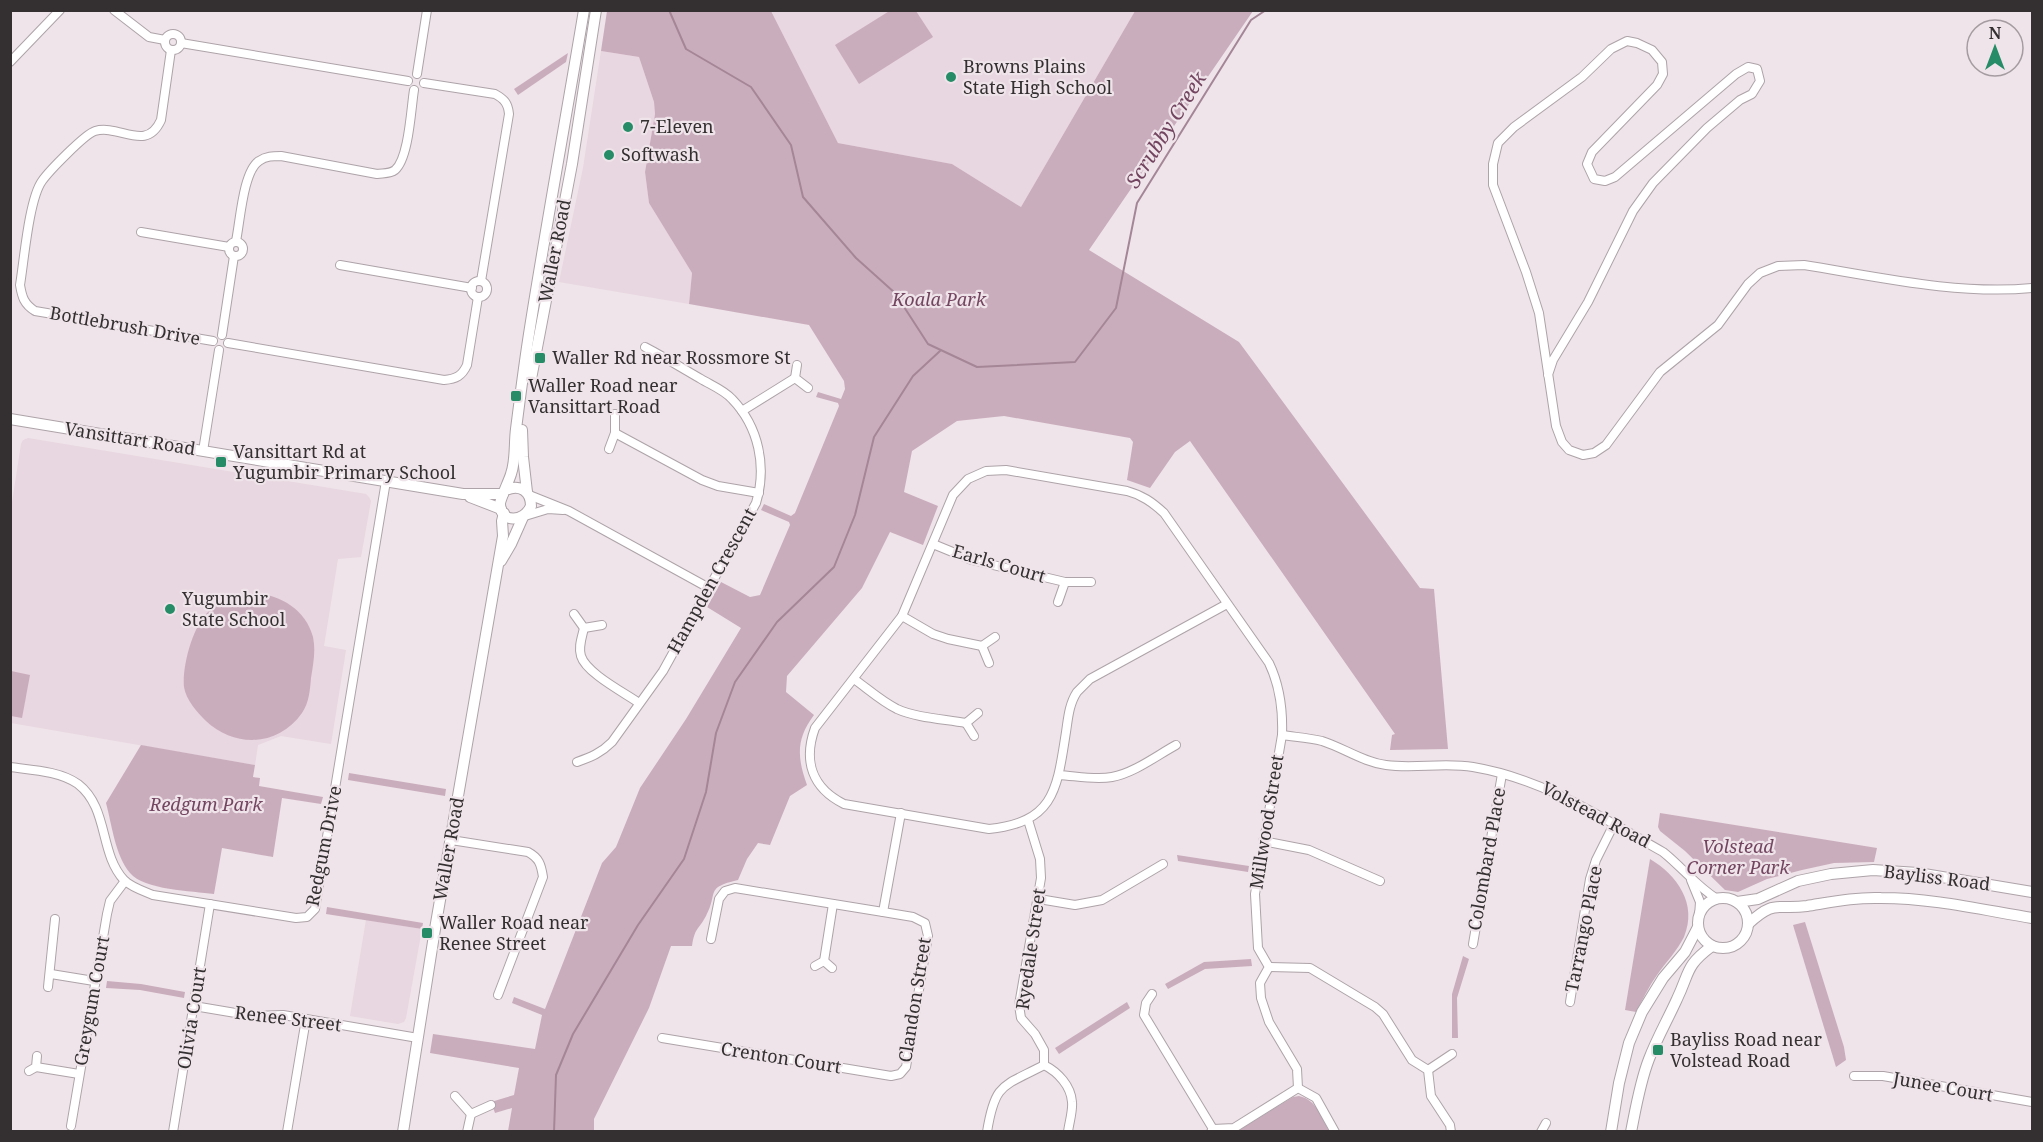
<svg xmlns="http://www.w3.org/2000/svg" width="2043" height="1142" viewBox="0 0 2043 1142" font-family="'Noto Serif',serif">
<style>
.built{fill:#e8d6e0}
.green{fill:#caadbd}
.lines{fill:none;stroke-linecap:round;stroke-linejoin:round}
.stream{stroke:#a48697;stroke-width:2}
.minor-casing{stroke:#ada3a8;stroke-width:10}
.tertiary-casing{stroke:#ada3a8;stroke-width:12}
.minor{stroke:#fff;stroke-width:8}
.tertiary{stroke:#fff;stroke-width:10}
.poi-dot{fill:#268c67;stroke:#efe4e9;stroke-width:2}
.labels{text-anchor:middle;stroke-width:4.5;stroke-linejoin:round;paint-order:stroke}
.poi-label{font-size:18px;fill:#343032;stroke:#efe4e9;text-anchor:start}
.street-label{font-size:18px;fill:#343032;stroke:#efe4e9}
.park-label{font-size:18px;font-style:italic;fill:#734560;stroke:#efe4e9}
.water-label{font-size:20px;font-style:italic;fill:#72445f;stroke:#efe4e9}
</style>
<rect width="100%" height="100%" fill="#efe4e9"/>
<g class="built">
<path d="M771,11H1135L1021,207L952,164L838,143Z"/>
<path d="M601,51L639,57L654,102L655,114L645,172L649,203L692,273L689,304L559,282L583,168Z"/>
<path d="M28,438L366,494L369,497L371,501L361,557L338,559L324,646L346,650L331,744L281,736L258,745L255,765L11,723V509L21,444L23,440Z"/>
<path d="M366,920L422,929L406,1018L404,1022L398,1024L350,1016Z"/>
</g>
<g class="green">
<path d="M891,10L916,11L933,37L859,84L835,45Z"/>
<path d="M607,11H771L838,143L952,164L1021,207L1135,11H1253L1089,250L1239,342L1420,588L1434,589L1448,749L1390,750L1392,735L1395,734L1190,441L1175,452L1150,488L1127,480L1133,442L1130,438L1004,416L957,421L912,451L904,492L938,506L923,545L890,532L862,588L787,676L786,692L814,715C796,739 797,757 807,785L790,796L770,845L758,843L747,859L738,880C704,888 719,892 706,916C698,931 695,927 692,946H671L649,1008L594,1119V1131H508L512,1108L495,1113L491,1102L514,1095L519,1068L430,1053L433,1034L535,1049L542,1015L512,1003L514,997L545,1009L602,863L616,847L640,788L686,719L741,628L707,607L721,582L750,597L760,595L790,525L789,522L761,510L764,504L791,516L795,513L839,406L838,403L816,397L818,392L841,399L845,389L844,381L809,325L689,304L692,273L649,203L645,172L655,114L654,102L639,57L601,51Z"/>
<path d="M568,53L566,62L518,95L514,89Z"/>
<path d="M255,593C281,595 306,610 313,637C316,651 313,665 311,678C310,690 309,703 302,713C278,747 235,748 206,721C197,712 186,700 184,687C182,666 193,625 209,611C222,599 239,596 255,593Z"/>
<path d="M11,671L30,675L22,718L11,716Z"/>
<path d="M141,745L255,765L253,777L260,778L259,786L323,797L321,804L282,798L273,857L222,848L214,894C192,891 144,890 130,873C115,855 112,825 106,803Z"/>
<path d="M349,773L446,789L445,796L348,780Z"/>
<path d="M1660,813L1877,848L1874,862L1834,863L1802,870L1767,879L1738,892L1725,890L1685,851L1660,831L1658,827Z"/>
<path d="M1177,855L1249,866L1248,872L1178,861Z"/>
<path d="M1650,859C1677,875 1698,904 1684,937C1677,951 1666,962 1657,975C1649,986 1643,999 1636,1012L1625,1010Z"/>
<path d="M327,907L423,923L422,929L326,914Z"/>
<path d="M1805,922L1844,1047L1846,1060L1836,1067L1793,925Z"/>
<path d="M1463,956L1469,959L1457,998L1458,1038H1452V994Z"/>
<path d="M1251,959L1252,966L1205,969L1168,989L1165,984L1204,962Z"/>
<path d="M107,981L141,984L185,992L184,998L140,990L106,988Z"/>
<path d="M1127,1002L1130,1008L1059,1054L1055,1048Z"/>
<path d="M1299,1096C1317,1100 1321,1117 1329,1131L1236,1132L1293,1097Z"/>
</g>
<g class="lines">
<g class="stream">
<path d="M669,10L686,49L751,87L791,145L803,197L856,258L895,293L928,344L977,367L1075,362L1116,308L1137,203L1251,20L1266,10"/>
<path d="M554,1132L556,1075L573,1034L638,925L684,859L706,792L716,733L735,682L777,622L834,567L855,515L874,437L913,376L940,351"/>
</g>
<defs>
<g id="minor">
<path d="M114,10L149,37L165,40"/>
<circle cx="173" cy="42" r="8"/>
<path d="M181,43L408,81"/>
<path d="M171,50L161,120C146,153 120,124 95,131C85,134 49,171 42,181C29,199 24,261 20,285C22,297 24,304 35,311L213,341"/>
<path d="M10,62L60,10"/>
<path d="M417,74L427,10"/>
<path d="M424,83L495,94C504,99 508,103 509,114L481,281"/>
<path d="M141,232L229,247"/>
<path d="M236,241C240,223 243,171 259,161C266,156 273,156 281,156L377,174C383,173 390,174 395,170C409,158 411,108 414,90"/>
<circle cx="236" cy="249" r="7"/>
<path d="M340,265L472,288"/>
<circle cx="479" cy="289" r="8"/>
<path d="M222,335L234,256"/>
<path d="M228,343L444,380C456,379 462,376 467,365L478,297"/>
<path d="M797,365L795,378L808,388"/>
<path d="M1548,375L1553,360L1588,302L1633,211L1653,183L1707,128L1740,100L1752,94L1760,81L1757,69L1748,67L1736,74L1615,177L1605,181L1594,179L1587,164L1592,152L1657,85L1663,74L1662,62L1652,50L1637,43L1627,41L1611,49L1582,77L1514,127L1498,143L1493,164V185L1526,272L1539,313L1556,426L1562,442L1569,450L1583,455L1594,453L1606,445L1660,372L1718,325L1748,284L1760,273L1778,266L1804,265C1879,277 1957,295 2032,288"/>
<path d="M742,411L795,378"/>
<path d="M615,433L702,480L718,486L759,493"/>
<path d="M609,449L615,433V414"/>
<path d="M203,451L219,350"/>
<path d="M529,495L569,511L709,588"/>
<path d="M525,516L548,509L563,510"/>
<path d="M933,544L972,560L1065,582"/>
<path d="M1058,602L1065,582H1091"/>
<path d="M1227,604L1090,679C1086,683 1081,688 1077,692C1069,704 1068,719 1066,732C1057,789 1055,822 989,829L844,804C812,788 803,761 815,728L902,616L953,495L968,479L986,471L1006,470L1127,491C1142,495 1152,502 1164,513L1269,663C1280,686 1283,709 1282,735L1255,894L1258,948L1269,967L1260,983L1261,998L1269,1022L1297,1069L1298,1088"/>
<path d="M574,614L584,628L602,625"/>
<path d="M902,616L933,634L948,639L982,646"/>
<path d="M584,628C582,637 578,647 581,656C586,673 625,693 639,703"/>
<path d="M989,663L982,646L995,637"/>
<path d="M854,679C868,689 881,701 897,709C917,718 944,719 966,723"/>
<path d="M1282,735C1295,737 1309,738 1322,741C1344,748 1363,762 1386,765C1415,769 1444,762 1473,767C1544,779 1601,817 1663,852C1682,867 1696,886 1717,899"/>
<path d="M974,736L966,723L978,713"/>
<path d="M577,762C591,757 601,753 612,742L663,671L756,503C767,467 759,427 732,399C724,390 711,385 701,379C682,368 664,357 645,347"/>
<path d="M10,767C32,770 60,771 78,784C109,808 99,853 124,880C131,887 143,891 153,895L296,918L307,917L315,909L386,481"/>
<path d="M1059,775C1076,776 1095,780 1112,777C1134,773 1156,756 1176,745"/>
<path d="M1028,820L1040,859L1041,878L1019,1005L1021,1018L1035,1034L1044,1050V1065C1058,1072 1071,1086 1072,1102C1073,1111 1069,1123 1068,1132"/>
<path d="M451,840L528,852C539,858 541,864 543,877L498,995"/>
<path d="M1263,841L1309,850L1380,881"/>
<path d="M1691,880L1700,902L1699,916"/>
<path d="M1039,899L1075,905L1102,900L1163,864"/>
<path d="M711,939L719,899L725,891L735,888L883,912"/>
<path d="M1473,944L1502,774"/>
<path d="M824,961L833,904"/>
<path d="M815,966L824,961L832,968"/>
<path d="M1269,967L1310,968L1375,1007L1383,1014L1412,1060L1428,1070L1431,1096L1450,1125L1451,1132"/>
<path d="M51,974L94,981"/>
<path d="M48,987L55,919"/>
<path d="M1152,994L1146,1003L1144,1015L1213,1129"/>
<path d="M1570,1002L1590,879L1596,860L1614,824"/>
<path d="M194,1006L253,1016L283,1015L418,1038"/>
<path d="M662,1038L891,1076L900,1074L906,1067L928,936L925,923L913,917L883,912L901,813"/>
<path d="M36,1067L79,1074"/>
<path d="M1428,1070L1452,1054"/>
<path d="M29,1071L36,1067L37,1056"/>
<path d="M1854,1076H1883L2032,1102"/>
<path d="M1298,1088L1316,1098L1335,1132"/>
<path d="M455,1096L471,1114L491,1105"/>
<path d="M71,1126L107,914L110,901L125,881"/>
<path d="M173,1132L210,904"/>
<path d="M287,1132L306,1019"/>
<path d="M467,1132L471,1114"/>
<path d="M987,1132C995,1082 1003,1087 1044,1065"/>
<path d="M1211,1132L1213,1129L1234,1128L1298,1088"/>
<path d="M1541,1132L1546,1123"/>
</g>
<g id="tertiary">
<path d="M531,379L572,164L596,10"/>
<path d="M10,419L463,494H503"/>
<path d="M522,430L523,457L527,492"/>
<path d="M506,490C520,484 531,491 531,506C524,523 500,523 500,504C500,499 509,481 511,474C516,460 514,444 516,429C520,398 524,366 529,334C546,226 566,118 584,10"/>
<path d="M470,497L501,509"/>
<path d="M501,561L511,544L523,517"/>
<circle cx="1723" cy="923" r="25"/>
<path d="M1737,902L1758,899L1798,881L1831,874L1873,870L1918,873L2032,892"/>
<path d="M1748,924C1775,899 1776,910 1807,906C1832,902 1856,897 1881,898C1932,898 1983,910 2032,918"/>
<path d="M403,1132L435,929L503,536L502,521L504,513"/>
<path d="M1611,1132L1619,1083L1629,1043L1642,1012L1663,978L1685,952L1698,927"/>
<path d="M1631,1132C1636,1107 1640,1082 1649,1059C1657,1038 1668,1019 1677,999C1690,972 1685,966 1712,946"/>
</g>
</defs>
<use href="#minor" class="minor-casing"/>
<use href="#tertiary" class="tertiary-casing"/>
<use href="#minor" class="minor"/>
<use href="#tertiary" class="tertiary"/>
</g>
<g class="poi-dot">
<circle cx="951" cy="77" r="6"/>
<circle cx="628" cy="127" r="6"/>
<circle cx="609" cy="155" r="6"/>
<rect x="534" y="352" width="12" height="12" rx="3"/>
<rect x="510" y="390" width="12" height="12" rx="3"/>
<rect x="215" y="456" width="12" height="12" rx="3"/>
<circle cx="170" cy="609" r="6"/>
<rect x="421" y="927" width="12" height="12" rx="3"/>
<rect x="1652" y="1044" width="12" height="12" rx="3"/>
</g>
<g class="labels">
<g class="poi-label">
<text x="963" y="73">Browns Plains<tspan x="963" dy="21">State High School</tspan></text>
<text x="640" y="133">7-Eleven</text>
<text x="621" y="161">Softwash</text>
<text x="552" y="364">Waller Rd near Rossmore St</text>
<text x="528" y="392">Waller Road near<tspan x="528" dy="21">Vansittart Road</tspan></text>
<text x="233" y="458">Vansittart Rd at<tspan x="233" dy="21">Yugumbir Primary School</tspan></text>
<text x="182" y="605">Yugumbir<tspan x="182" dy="21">State School</tspan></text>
<text x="439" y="929">Waller Road near<tspan x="439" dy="21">Renee Street</tspan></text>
<text x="1670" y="1046">Bayliss Road near<tspan x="1670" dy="21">Volstead Road</tspan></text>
</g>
<g class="street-label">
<text transform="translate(555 251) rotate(-79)" y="6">Waller Road</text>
<text transform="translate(125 326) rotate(10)" y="6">Bottlebrush Drive</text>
<text transform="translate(130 439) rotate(9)" y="6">Vansittart Road</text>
<text transform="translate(999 564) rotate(16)" y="6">Earls Court</text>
<text transform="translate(712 581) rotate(-61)" y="6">Hampden Crescent</text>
<text transform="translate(1596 815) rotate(28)" y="6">Volstead Road</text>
<text transform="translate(1267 822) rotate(-81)" y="6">Millwood Street</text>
<text transform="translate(324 846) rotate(-79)" y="6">Redgum Drive</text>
<text transform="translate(449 849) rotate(-80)" y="6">Waller Road</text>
<text transform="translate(1487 859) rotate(-80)" y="6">Colombard Place</text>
<text transform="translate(1937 878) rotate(7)" y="6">Bayliss Road</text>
<text transform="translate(1584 929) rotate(-79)" y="6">Tarrango Place</text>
<text transform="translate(1031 949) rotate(-82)" y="6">Ryedale Street</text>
<text transform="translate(915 1000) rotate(-81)" y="6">Clandon Street</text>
<text transform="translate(92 1001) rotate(-80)" y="6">Greygum Court</text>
<text transform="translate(192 1018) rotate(-81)" y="6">Olivia Court</text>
<text transform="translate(288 1019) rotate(7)" y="6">Renee Street</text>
<text transform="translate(781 1058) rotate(9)" y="6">Crenton Court</text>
<text transform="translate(1943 1087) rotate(10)" y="6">Junee Court</text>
</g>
<g class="park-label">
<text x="939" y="306">Koala Park</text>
<text x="206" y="811">Redgum Park</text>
<text x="1738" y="853">Volstead<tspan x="1738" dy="21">Corner Park</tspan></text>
</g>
<g class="water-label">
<text transform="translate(1166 130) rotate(-58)" y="7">Scrubby Creek</text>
</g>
</g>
<rect width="2043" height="1142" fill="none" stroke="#343032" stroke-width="24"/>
<g transform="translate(1995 48)"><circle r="28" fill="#efe4e9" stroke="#a49ca0" stroke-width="1.5"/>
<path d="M0-4.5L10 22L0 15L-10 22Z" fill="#268c67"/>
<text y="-9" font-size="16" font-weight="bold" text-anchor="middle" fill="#343032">N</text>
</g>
</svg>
